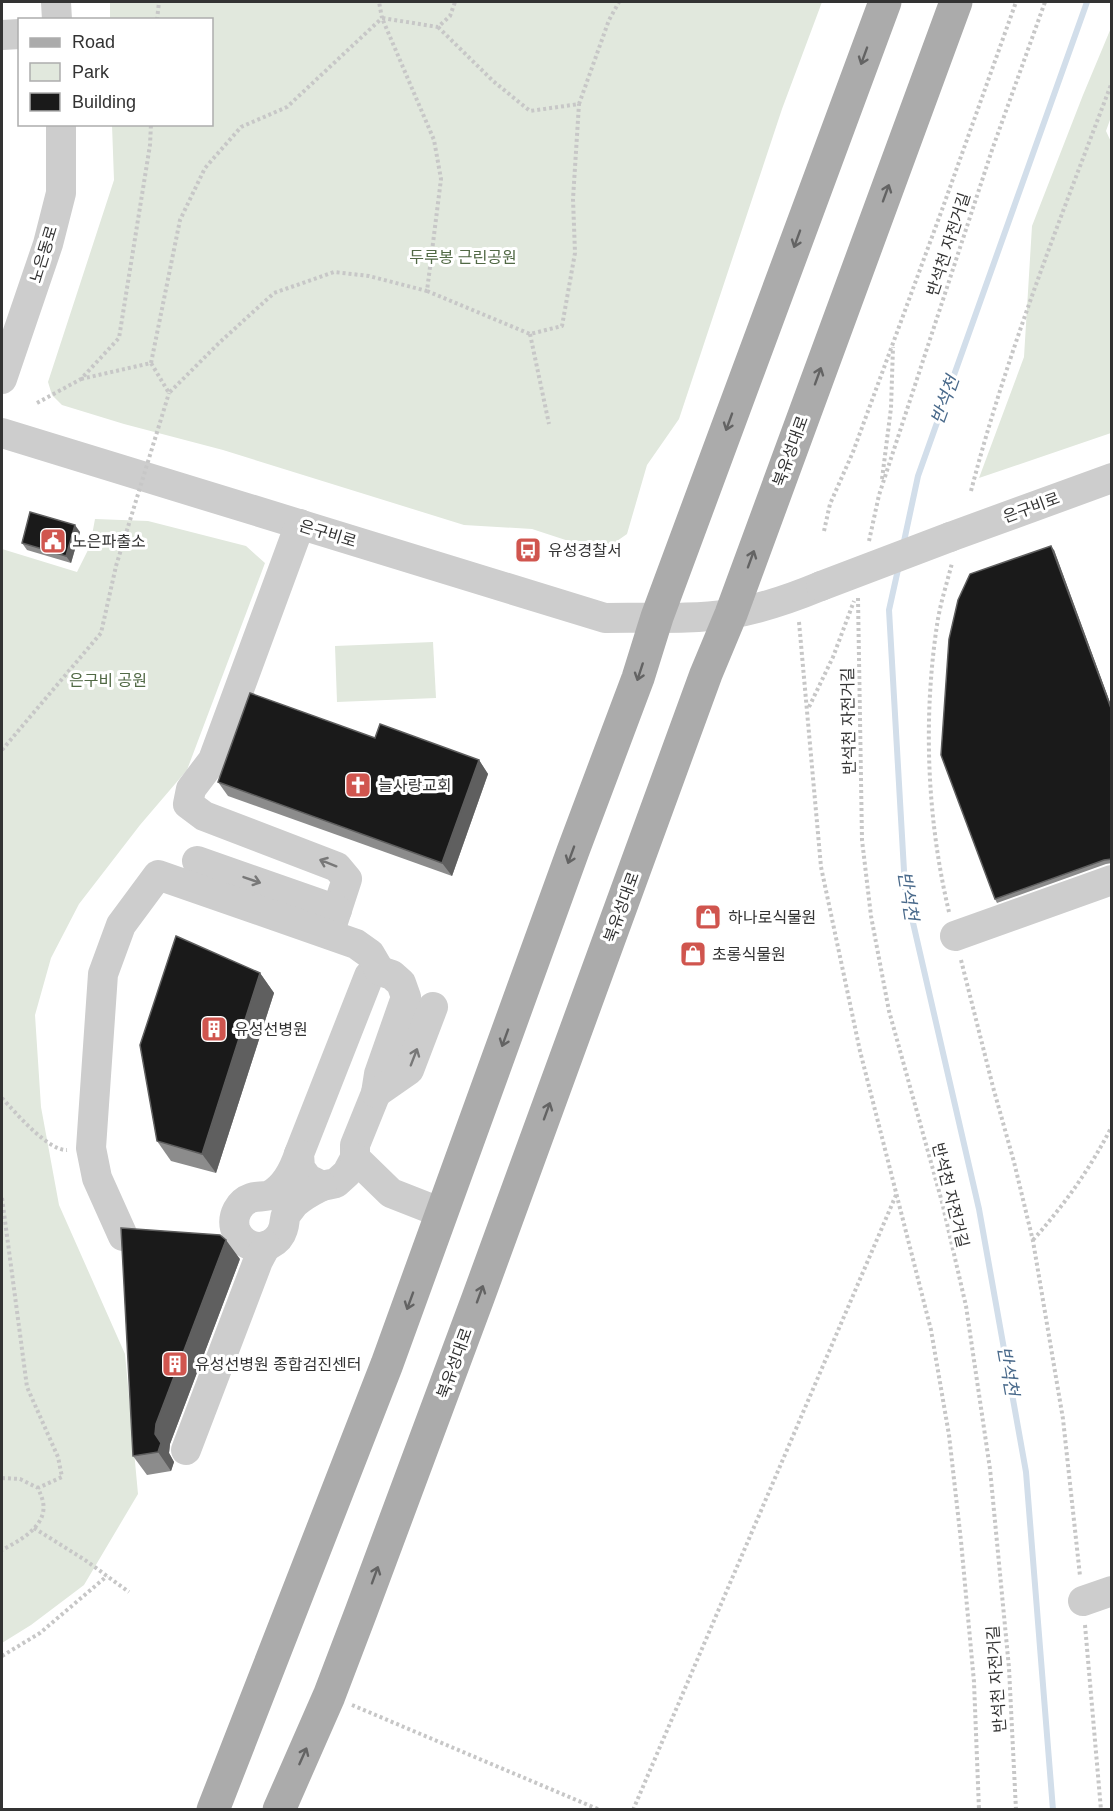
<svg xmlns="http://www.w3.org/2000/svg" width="1113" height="1811" viewBox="0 0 1113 1811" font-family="Arial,'Noto Sans KR',sans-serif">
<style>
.green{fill:#e1e8dd}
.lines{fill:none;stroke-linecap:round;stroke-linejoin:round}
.stream{stroke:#d2deea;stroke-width:6}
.path{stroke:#c7c7c7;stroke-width:4;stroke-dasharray:3 3;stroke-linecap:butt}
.minor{stroke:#cdcdcd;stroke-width:30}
.major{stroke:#ababab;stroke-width:33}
.path-bridge{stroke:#c7c7c7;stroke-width:4;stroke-dasharray:3 3;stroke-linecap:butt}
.minor-bridge{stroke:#cdcdcd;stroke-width:30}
.wall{fill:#8c8c8c}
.shaded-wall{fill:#5f5f5f}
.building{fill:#1a1a1a;stroke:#5f5f5f;stroke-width:1.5}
.oneway{stroke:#636363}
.oneway2{stroke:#787878}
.labels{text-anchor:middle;stroke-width:6;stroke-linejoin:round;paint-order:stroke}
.street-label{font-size:16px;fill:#333;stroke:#fff}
.park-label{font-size:16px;fill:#516945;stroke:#fff}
.poi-label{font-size:16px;fill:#333;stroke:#fff;text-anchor:start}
.water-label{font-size:18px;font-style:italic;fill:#4a6a8b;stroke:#fff}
</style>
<rect width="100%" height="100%" fill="#fff"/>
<g class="green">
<path d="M110,2H822L782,109L679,419L647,465L627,534L607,548L587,547L532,529L464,525L223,450L124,424L62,405L52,395L48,382L114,180L112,125L212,124V20L110,19Z"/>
<path d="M1111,28V117L1106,131L1112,144L1111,433L979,478L1024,357L1032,226L1083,95Z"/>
<path d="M95,519L148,521L246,546L265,563L187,770L140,825L79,904L51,958L35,1015L41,1107L59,1205L125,1354L138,1494L84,1585L31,1625L2,1643V549L77,572L90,546Z"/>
<path d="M433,642L436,698L337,702L335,646Z"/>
</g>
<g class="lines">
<g class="stream">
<path d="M903,546L918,476L1087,2"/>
<path d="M899,565L889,610L905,888L979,1209L1026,1472L1053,1810"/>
</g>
<g class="path">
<path d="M157,20L159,2"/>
<path d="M438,27L493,81L530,111L579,104L609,20L619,2"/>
<path d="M427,291L530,334L562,326L575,253L573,199L579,104"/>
<path d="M530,334L549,424"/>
<path d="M151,363L180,220L205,168L241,127L287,107L382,18L379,2"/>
<path d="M81,379L151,363L169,393L220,342L274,293L334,272L369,276L427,291L441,179L434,140L382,18L438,27L450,16L455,2"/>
<path d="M37,403L81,379L119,338L150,145L151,124"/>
<path d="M882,479L891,408L893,347"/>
<path d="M971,491C1007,352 1061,217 1112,82"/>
<path d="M824,531L830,504L853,452L943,207L1016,2"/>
<path d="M869,541L879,495L992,150L1045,2"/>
<path d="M858,598L862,840L871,916L889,1011L942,1202L966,1306L990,1469L1009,1668L1016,1810"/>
<path d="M799,622L821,867L860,1051L931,1330L949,1435L961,1541L974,1682L979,1810"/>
<path d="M809,707L833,657L854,601"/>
<path d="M2,750L101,633L116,566"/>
<path d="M949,912C927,819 923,719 937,625C940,604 947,583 952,563"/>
<path d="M961,960L993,1087L1014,1162L1033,1241L1063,1419L1080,1576"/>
<path d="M2,1098C15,1112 48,1151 67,1150"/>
<path d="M2,1198L27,1387L58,1457L62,1477L38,1488"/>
<path d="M1033,1240C1065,1204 1090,1169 1112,1126"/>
<path d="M2,1478L20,1479L38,1488C40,1493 42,1497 43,1502C48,1526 19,1541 2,1550"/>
<path d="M34,1528L85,1560L129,1592"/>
<path d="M1085,1625L1101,1810"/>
<path d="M2,1656L40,1633L107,1576"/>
<path d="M352,1705L600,1810"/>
<path d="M633,1810L896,1195"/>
</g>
<g class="minor">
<path d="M56,2L57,20"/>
<path d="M2,35L20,34"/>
<path d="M2,379L48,244L61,193V124"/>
<path d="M2,433L605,618C646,617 689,620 729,614C761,609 792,598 821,586"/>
<path d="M300,524L213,760L191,789L188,804L204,816L337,867L347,879L329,934"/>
<path d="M950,537L1112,478"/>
<path d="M197,861L337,910"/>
<path d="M955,936L1112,880"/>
<path d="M380,971L392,975L401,983L406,997L379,1074L376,1093L355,1145V1158L347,1173L336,1183L322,1186L308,1179L300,1168L299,1154L369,976Z"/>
<path d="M376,1093L409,1070L433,1007"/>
<path d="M299,1154C294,1169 285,1187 270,1195C264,1197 257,1196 251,1198C239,1202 232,1216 235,1228C237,1235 243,1242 250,1245C264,1251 279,1242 283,1229C285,1224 284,1219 286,1215C288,1211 292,1207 294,1204C302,1196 312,1191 322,1186"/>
<path d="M355,1158L391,1193L442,1213"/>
<path d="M123,1236L97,1178L91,1148L103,974L121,925L158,875L356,944L370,954L380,971"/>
<path d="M186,1450L258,1261L266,1246"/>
<path d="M1083,1601L1112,1591"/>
</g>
<g class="major">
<path d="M213,1810L387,1364L573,851L638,678L657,617L885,2"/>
<path d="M279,1810L329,1696L361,1612L478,1298L706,674L731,614L956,2"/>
</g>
<path class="path-bridge" d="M116,566L169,393"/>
<path class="minor-bridge" d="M821,586L950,537"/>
</g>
<g class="wall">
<path d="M80,532L71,563L27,550L22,543Z"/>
<path d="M1054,550L1112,708V863L1106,864L997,903L995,899Z"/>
<path d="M375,738L479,760L488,774L452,876L228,796L218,782Z"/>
<path d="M260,973L274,993L216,1173L171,1161L157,1141Z"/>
<path d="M240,1259L170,1444L169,1453L174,1462L171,1471L147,1475L133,1456Z"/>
</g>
<g class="shaded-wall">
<path d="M75,525L80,532L71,563L66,556Z"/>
<path d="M1051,546L1054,550L1112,708V711Z"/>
<path d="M479,760L488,774L452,876L442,863Z"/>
<path d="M260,973L274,993L216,1173L202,1154Z"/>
<path d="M226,1240L240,1259L170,1444L169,1453L174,1462L171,1471L158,1452L155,1434L156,1424Z"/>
</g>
<g class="building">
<path d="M30,512L75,525L66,556L22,543Z"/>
<path d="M1051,546L1112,711V859L1104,860L995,899L941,755L949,639L958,600L970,574Z"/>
<path d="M250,693L375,738L380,724L479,760L442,863L218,782Z"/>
<path d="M176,936L260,973L202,1154L157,1141L140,1045Z"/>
<path d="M121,1228L220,1235L226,1240L156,1424L155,1434L161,1443L158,1452L133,1456Z"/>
</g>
<defs><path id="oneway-shaft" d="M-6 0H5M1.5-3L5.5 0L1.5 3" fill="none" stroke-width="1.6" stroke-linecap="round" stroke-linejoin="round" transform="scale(1.5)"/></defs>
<g class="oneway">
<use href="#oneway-shaft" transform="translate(864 56) rotate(110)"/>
<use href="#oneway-shaft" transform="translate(886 193) rotate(-70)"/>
<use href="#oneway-shaft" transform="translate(797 239) rotate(110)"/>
<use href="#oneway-shaft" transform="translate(818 376) rotate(-70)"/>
<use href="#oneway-shaft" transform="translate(729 422) rotate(110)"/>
<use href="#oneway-shaft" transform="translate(751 559) rotate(-70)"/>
<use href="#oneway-shaft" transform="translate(640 672) rotate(108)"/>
<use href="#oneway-shaft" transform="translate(571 855) rotate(110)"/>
<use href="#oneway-shaft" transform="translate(505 1038) rotate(110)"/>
<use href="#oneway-shaft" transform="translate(547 1111) rotate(-70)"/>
<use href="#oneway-shaft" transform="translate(480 1294) rotate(-70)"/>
<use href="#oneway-shaft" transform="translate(410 1301) rotate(110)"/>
<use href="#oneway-shaft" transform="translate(375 1575) rotate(-70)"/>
<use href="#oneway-shaft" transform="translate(303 1756) rotate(-66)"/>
</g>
<g class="oneway2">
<use href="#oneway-shaft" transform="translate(328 863) rotate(-158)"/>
<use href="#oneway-shaft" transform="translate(252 880) rotate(19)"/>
<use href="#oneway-shaft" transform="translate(414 1057) rotate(-69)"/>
</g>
<defs>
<symbol id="civic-square" viewBox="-11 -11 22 22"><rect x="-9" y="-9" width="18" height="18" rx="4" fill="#d0554e" stroke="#fff"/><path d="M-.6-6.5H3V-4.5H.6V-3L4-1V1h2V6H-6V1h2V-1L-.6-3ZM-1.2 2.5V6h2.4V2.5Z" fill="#fff"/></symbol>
<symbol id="bus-square" viewBox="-11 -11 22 22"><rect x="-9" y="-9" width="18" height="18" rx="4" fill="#d0554e" stroke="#fff"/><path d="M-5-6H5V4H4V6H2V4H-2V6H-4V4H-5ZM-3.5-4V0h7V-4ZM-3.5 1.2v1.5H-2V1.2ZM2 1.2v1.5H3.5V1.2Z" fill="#fff"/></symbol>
<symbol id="church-square" viewBox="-11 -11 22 22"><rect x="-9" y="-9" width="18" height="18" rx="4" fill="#d0554e" stroke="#fff"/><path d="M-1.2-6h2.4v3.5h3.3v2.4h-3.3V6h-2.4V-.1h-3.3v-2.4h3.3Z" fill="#fff"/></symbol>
<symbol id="shop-square" viewBox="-11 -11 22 22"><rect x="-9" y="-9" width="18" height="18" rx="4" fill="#d0554e" stroke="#fff"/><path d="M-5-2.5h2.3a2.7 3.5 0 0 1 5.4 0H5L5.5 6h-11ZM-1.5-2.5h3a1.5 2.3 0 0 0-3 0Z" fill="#fff"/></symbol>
<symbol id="building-square" viewBox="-11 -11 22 22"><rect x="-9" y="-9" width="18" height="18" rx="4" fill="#d0554e" stroke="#fff"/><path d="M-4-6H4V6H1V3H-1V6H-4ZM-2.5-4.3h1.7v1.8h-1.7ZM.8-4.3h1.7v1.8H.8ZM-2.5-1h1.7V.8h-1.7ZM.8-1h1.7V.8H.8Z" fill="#fff"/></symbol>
</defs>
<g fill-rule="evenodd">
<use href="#civic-square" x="38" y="526" width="30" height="30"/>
<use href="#bus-square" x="513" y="535" width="30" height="30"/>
<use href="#church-square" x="343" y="770" width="30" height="30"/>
<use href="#shop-square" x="693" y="902" width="30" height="30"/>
<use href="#shop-square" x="678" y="939" width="30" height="30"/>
<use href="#building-square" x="199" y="1014" width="30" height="30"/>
<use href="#building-square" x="160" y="1349" width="30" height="30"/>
</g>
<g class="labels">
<g class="street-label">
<text transform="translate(948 244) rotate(-72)" y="6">반석천 자전거길</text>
<text transform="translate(43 254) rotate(-73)" y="6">노은동로</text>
<text transform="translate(790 451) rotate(-70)" y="6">북유성대로</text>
<text transform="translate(1031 507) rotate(-20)" y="6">은구비로</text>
<text transform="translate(328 533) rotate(17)" y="6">은구비로</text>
<text transform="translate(848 721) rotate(-91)" y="6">반석천 자전거길</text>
<text transform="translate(621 907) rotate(-70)" y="6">북유성대로</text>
<text transform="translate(951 1195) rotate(76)" y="6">반석천 자전거길</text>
<text transform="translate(454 1363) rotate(-70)" y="6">북유성대로</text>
<text transform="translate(996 1679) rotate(-94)" y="6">반석천 자전거길</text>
</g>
<g class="park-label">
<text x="463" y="263">두루봉 근린공원</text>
<text x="108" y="686">은구비 공원</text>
</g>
<g class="poi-label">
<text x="72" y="547">노은파출소</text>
<text x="548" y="556">유성경찰서</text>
<text x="378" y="791">늘사랑교회</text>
<text x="728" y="923">하나로식물원</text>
<text x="712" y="960">초롱식물원</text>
<text x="234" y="1035">유성선병원</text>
<text x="195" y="1370">유성선병원 종합검진센터</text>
</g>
<g class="water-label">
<text transform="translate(945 400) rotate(-70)" y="6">반석천</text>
<text transform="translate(908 896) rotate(81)" y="6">반석천</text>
<text transform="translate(1008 1371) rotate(80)" y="6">반석천</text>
</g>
</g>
<rect width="1113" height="1811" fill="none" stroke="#333333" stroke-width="6"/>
<rect x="18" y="18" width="195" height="108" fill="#ffffff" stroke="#adadad" stroke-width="1.5"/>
<rect x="30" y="38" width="30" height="9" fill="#ababab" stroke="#adadad" stroke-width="1.5"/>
<text x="72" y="48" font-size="18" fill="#333333">Road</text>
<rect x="30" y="63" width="30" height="18" fill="#e1e8dd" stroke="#adadad" stroke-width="1.5"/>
<text x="72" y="78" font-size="18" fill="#333333">Park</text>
<rect x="30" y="93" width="30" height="18" fill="#1a1a1a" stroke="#adadad" stroke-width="1.5"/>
<text x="72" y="108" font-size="18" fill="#333333">Building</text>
</svg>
